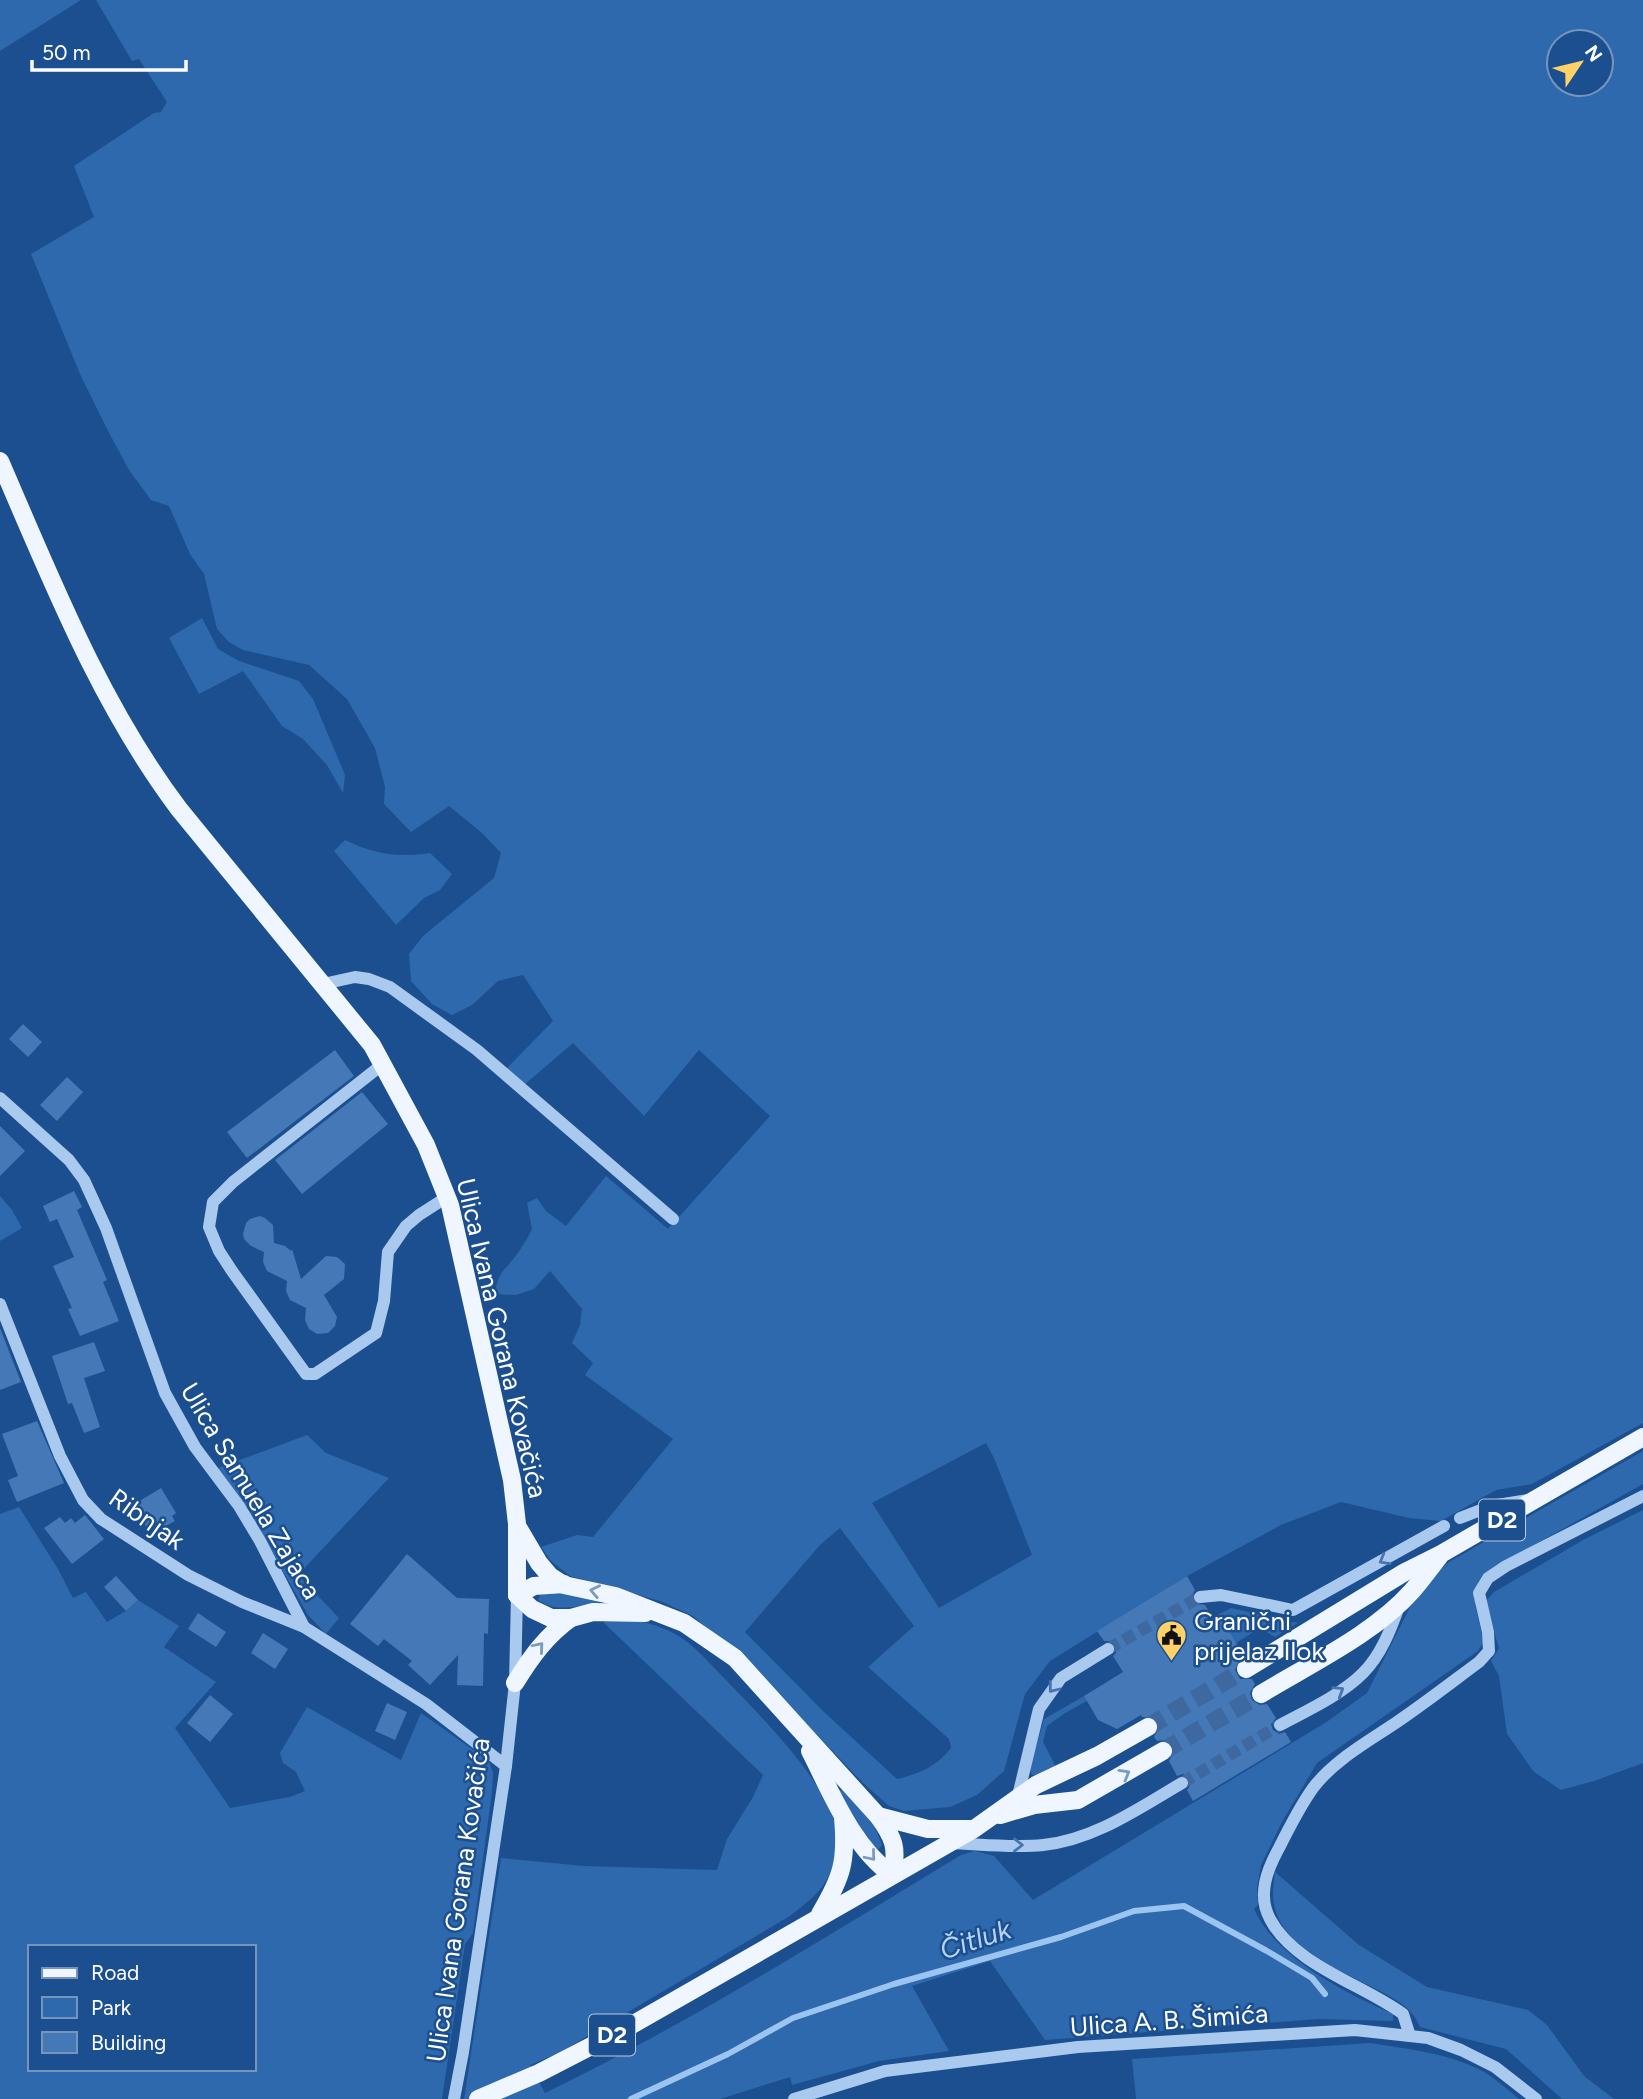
<svg xmlns="http://www.w3.org/2000/svg" width="1643" height="2099" viewBox="0 0 1643 2099" font-family="Figtree,sans-serif">
<style>
.green{fill:#2e69ad;fill-rule:evenodd}
.lines{fill:none;stroke-linecap:round;stroke-linejoin:round}
.stream{stroke:#9cc4f0;stroke-width:6}
.building{fill:#4478b7}
.minor-tunnel{stroke:#3d69a0;stroke-width:12;stroke-dasharray:12 6;stroke-linecap:butt}
.major-tunnel{stroke:#3d69a0;stroke-width:18;stroke-dasharray:18 9;stroke-linecap:butt}
.minor{stroke:#a9c9ee;stroke-width:12}
.major{stroke:#f0f6ff;stroke-width:18}
.oneway{stroke:#4674ac}
.oneway2{stroke:#7b9ac1}
.labels{text-anchor:middle;stroke-width:5;stroke-linejoin:round;paint-order:stroke}
.shield{fill:#1b4f8f;stroke:#bbcadd;stroke-width:2}
.shield-label{font-size:24px;font-weight:bold;fill:#fff}
.street-label{font-size:26px;fill:#fff;stroke:#1b4f8f}
.poi-label{font-size:26px;fill:#fff;stroke:#1b4f8f;text-anchor:start}
.water-label{font-size:28px;font-style:italic;fill:#b5d3f5;stroke:#1b4f8f}
</style>
<rect width="100%" height="100%" fill="#1b4f8f"/>
<g class="green">
<path d="M0,0H81L0,51Z"/>
<path d="M96,0H1643V1423L1532,1484L1496,1490L1441,1521L1409,1518L1341,1502L1281,1525L1187,1576L1050,1661L1025,1694L1004,1771L977,1795L950,1807L904,1811L889,1806L863,1783L753,1668L693,1616L660,1601L570,1576L551,1561L541,1547L577,1535L593,1537L673,1439L585,1375L593,1363L572,1343L580,1325L582,1309L550,1271L534,1289L516,1295L495,1294C498,1271 505,1271 517,1254C523,1246 528,1237 532,1229L527,1203L537,1198L546,1211L566,1226L606,1176L668,1229L770,1116L699,1050L644,1116L573,1043L524,1085L507,1068L553,1021L523,975L498,981L472,1005L452,1015L432,1004L411,981L409,954L423,936L494,878L501,853L482,833L449,806L411,832L384,804L385,787L375,748L347,699L309,665L243,650L229,642L217,629L204,574L190,554L169,506L151,500L129,470L107,429L80,374L31,254L94,217L74,166L154,113L161,112L167,102L139,59L132,61ZM1559,42H1601V84H1559ZM986,1443L994,1458L1032,1555L939,1608L872,1503ZM840,1528L914,1626L868,1667L949,1739L951,1748C937,1766 919,1774 897,1779L824,1712L745,1632L820,1545Z"/>
<path d="M202,618L218,649L239,661L299,681L313,699L345,775L343,793L327,765L303,739L282,726L243,671L199,694L169,638Z"/>
<path d="M345,840C374,854 399,858 430,853L452,874L440,890L424,898L396,925L334,851Z"/>
<path d="M0,1196L12,1210L22,1228L0,1241Z"/>
<path d="M307,1435L326,1453L389,1478L298,1575L339,1618L326,1634L308,1615L246,1507L218,1468Z"/>
<path d="M1643,1451V1484L1484,1573C1465,1598 1481,1615 1483,1643L1478,1651L1317,1763L1282,1822L1261,1865L1257,1888L1258,1905L1254,1909C1276,1958 1345,1993 1393,2014V2021L1319,2019L1045,2040L990,1961L912,1986L949,2051L879,2061L792,2085L790,2077L720,2099H464L501,1858L584,1866L717,1870L727,1839L753,1797L763,1775L603,1622C625,1616 655,1623 675,1634C693,1643 708,1662 722,1676C756,1711 836,1790 839,1839C839,1844 837,1849 836,1854C829,1887 815,1896 790,1916L557,2054L530,2065L545,2093C689,2023 824,1938 961,1855L975,1851L994,1856L1033,1900L1325,1723L1367,1693L1420,1587L1449,1562Z"/>
<path d="M19,1507L58,1569L73,1598L86,1592L107,1622L126,1611L138,1600L179,1626L164,1647L216,1682L175,1728L230,1808L290,1797L305,1791L296,1772L283,1763L280,1753L307,1707L401,1760L421,1713L489,1761L493,1773L492,1792L473,1933L465,1944L442,2099H0V1514ZM30,1947H254V2069H30Z"/>
<path d="M1643,1510V1763L1594,1781L1561,1790L1534,1772L1507,1734L1499,1676L1491,1661L1499,1648L1485,1602L1494,1592L1583,1540Z"/>
<path d="M549,1591L596,1598L599,1603C578,1606 556,1613 538,1600L540,1595Z"/>
<path d="M1231,1608L1298,1623L1275,1637L1260,1628L1236,1643L1219,1614Z"/>
<path d="M1084,1696L1087,1701L1065,1713L1047,1726L1043,1742L1056,1767L1039,1776L1032,1775L1030,1769L1044,1719Z"/>
<path d="M843,1789C861,1807 874,1821 882,1845L877,1851L860,1830L839,1791Z"/>
<path d="M1275,1872L1359,1945L1427,1987L1528,2010L1547,2025L1584,2076L1614,2099H1562L1506,2049L1420,2027C1413,2009 1397,2000 1380,1991C1349,1975 1290,1950 1277,1915C1271,1900 1273,1886 1275,1872Z"/>
<path d="M1370,2043C1407,2049 1450,2053 1484,2072C1496,2079 1508,2090 1519,2099H1136L1132,2059Z"/>
</g>
<g class="lines">
<path class="stream" d="M631,2099L728,2054L793,2018L894,1984L1061,1937L1134,1911L1184,1906L1267,1951L1312,1978L1325,1994"/>
</g>
<g class="building">
<path d="M23,1024L42,1042L28,1057L9,1039Z"/>
<path d="M335,1050L354,1076L247,1158L227,1132Z"/>
<path d="M67,1077L83,1092L57,1121L40,1105Z"/>
<path d="M362,1092L388,1124L302,1194L275,1160Z"/>
<path d="M0,1126L25,1151L0,1176Z"/>
<path d="M74,1191L82,1207L77,1210L107,1280L103,1282L119,1321L80,1336L68,1309L72,1308L53,1266L74,1257L57,1219L50,1222L43,1206Z"/>
<path d="M260,1216L265,1218L273,1225L274,1243L285,1246L291,1251L292,1249L301,1279L326,1256L337,1257L345,1264L344,1279L324,1295L337,1317L335,1326L328,1333L317,1334L309,1329L305,1320L306,1308L290,1300L286,1291L287,1281L267,1271L263,1262L264,1252L251,1246L244,1239L243,1234L246,1223L250,1219Z"/>
<path d="M0,1328L21,1382L0,1390Z"/>
<path d="M94,1342L105,1371L84,1378L100,1427L84,1433L72,1403L68,1404L52,1356Z"/>
<path d="M37,1421L64,1483L17,1502L8,1480L18,1476L2,1434Z"/>
<path d="M161,1488L176,1513L172,1516L175,1521L160,1529L157,1523L147,1528L133,1505Z"/>
<path d="M85,1515L104,1539L72,1564L44,1528L60,1517L65,1523L71,1518L75,1523Z"/>
<path d="M407,1554L457,1598L489,1599L488,1634L484,1633L483,1686L457,1685L458,1655L430,1685L408,1665L412,1661L384,1639L378,1646L350,1624Z"/>
<path d="M116,1576L138,1600L126,1611L104,1587Z"/>
<path d="M1187,1576L1195,1590L1191,1597L1193,1603L1205,1605L1213,1618L1219,1614L1241,1651L1237,1654L1240,1659L1235,1670L1240,1679H1252L1255,1684L1250,1693L1252,1700L1260,1705L1267,1704L1276,1718L1271,1724L1273,1730L1279,1734L1285,1732L1291,1742L1193,1801L1187,1790L1191,1784L1189,1778L1183,1774L1177,1776L1169,1761L1174,1752L1172,1745L1164,1740L1157,1741L1154,1737L1159,1728L1154,1718L1142,1717L1141,1715L1117,1729L1098,1720L1084,1696L1123,1672L1113,1656L1116,1653V1645L1112,1641H1104L1097,1631Z"/>
<path d="M198,1613L226,1632L216,1647L188,1629Z"/>
<path d="M263,1633L288,1649L275,1669L251,1653Z"/>
<path d="M210,1695L233,1714L210,1742L187,1723Z"/>
<path d="M387,1703L407,1712L395,1740L375,1731Z"/>
</g>
<g class="lines">
<g class="minor-tunnel">
<path d="M1108,1649L1200,1597"/>
<path d="M1182,1783L1280,1725"/>
</g>
<g class="major-tunnel">
<path d="M1148,1727L1246,1669"/>
<path d="M1163,1751L1261,1694"/>
</g>
<g class="minor">
<path d="M323,984L355,977L369,979L390,987L477,1050L673,1219"/>
<path d="M383,1064L233,1182L213,1202L209,1227L219,1251L232,1271L306,1374H315L376,1333L384,1301L388,1252L406,1226L419,1215L447,1197"/>
<path d="M0,1098L69,1160L84,1180L106,1228L165,1393L195,1447L239,1506L260,1541L304,1627"/>
<path d="M0,1304L60,1456L83,1500L101,1519L188,1575L242,1602L304,1627L426,1704L506,1766"/>
<path d="M1460,1518L1491,1506L1528,1500"/>
<path d="M1200,1597L1221,1595L1293,1610L1444,1526"/>
<path d="M1280,1725C1308,1710 1341,1695 1363,1673C1381,1655 1391,1629 1399,1606"/>
<path d="M1018,1796L1039,1709L1061,1678L1108,1649"/>
<path d="M950,1843C980,1844 1012,1848 1043,1845C1094,1840 1139,1808 1182,1783"/>
<path d="M1410,2036L1403,2014C1364,1985 1294,1965 1270,1919C1257,1895 1267,1870 1279,1848C1289,1828 1300,1806 1313,1788C1334,1760 1369,1741 1397,1722C1425,1703 1452,1682 1479,1662L1489,1651L1488,1632L1479,1593L1488,1578L1506,1566L1643,1496"/>
<path d="M454,2099L463,2052L506,1766L515,1683L517,1595"/>
<path d="M794,2099L885,2071L1078,2047L1355,2030L1428,2038L1461,2050L1495,2067L1536,2099"/>
</g>
<g class="major">
<path d="M0,461C52,581 100,704 179,809L372,1045L426,1145L450,1205L512,1480L517,1524V1595"/>
<path d="M519,1529L539,1563L550,1576L564,1585L615,1596L684,1623L735,1658L878,1816C894,1838 898,1848 892,1875"/>
<path d="M517,1595L532,1609L551,1618H571L593,1612L645,1613"/>
<path d="M517,1595L534,1586L564,1584"/>
<path d="M1246,1669L1405,1572L1441,1554L1643,1437"/>
<path d="M515,1683C531,1657 546,1636 571,1618"/>
<path d="M1261,1694C1310,1664 1374,1634 1412,1591C1422,1580 1430,1568 1439,1557"/>
<path d="M810,1751C832,1794 852,1846 892,1875"/>
<path d="M1000,1815L1034,1805L1078,1800L1163,1751"/>
<path d="M878,1816L928,1829H970"/>
<path d="M820,1914C842,1877 847,1861 843,1818"/>
<path d="M478,2099L539,2073L630,2026L974,1829L1036,1785L1097,1756L1148,1727"/>
</g>
</g>
<defs><path id="oneway-chevron" d="M-2-3.5L2.5 0L-2 3.5" fill="none" stroke-width="1.6" stroke-linecap="round" stroke-linejoin="round" transform="scale(1.75)"/></defs>
<g class="oneway">
<use href="#oneway-chevron" transform="translate(1384 1560) rotate(150)"/>
<use href="#oneway-chevron" transform="translate(1053 1688) rotate(128)"/>
<use href="#oneway-chevron" transform="translate(1339 1691) rotate(-32)"/>
<use href="#oneway-chevron" transform="translate(1018 1845)"/>
</g>
<g class="oneway2">
<use href="#oneway-chevron" transform="translate(595 1591) rotate(-168)"/>
<use href="#oneway-chevron" transform="translate(539 1647) rotate(-50)"/>
<use href="#oneway-chevron" transform="translate(1125 1774) rotate(-30)"/>
<use href="#oneway-chevron" transform="translate(871 1856) rotate(50)"/>
</g>
<defs>
<symbol id="civic-pin" viewBox="-11 -11 22 30"><path d="M0 17L-7.5 6A9.5 9.5 0 1 1 7.5 6Z" fill="#ffd166" stroke="#1b4f8f"/><path d="M-.6-6.5H3V-4.5H.6V-3L4-1V1h2V6H-6V1h2V-1L-.6-3ZM-1.2 2.5V6h2.4V2.5Z" fill="#111"/></symbol>
</defs>
<g fill-rule="evenodd">
<use href="#civic-pin" x="1154" y="1618" width="35" height="47"/>
</g>
<g class="labels">
<g class="shield">
<rect x="1479" y="1499.5" width="46" height="41" rx="5"/>
<rect x="589" y="2014.5" width="46" height="41" rx="5"/>
</g>
<g class="shield-label">
<text x="1502" y="1528">D2</text>
<text x="612" y="2043">D2</text>
</g>
<g class="street-label">
<text transform="translate(502 1338) rotate(77)" y="9">Ulica Ivana Gorana Kovačića</text>
<text transform="translate(251 1491) rotate(59)" y="9">Ulica Samuela Zajaca</text>
<text transform="translate(147 1519) rotate(35)" y="9">Ribnjak</text>
<text transform="translate(458 1900) rotate(-82)" y="9">Ulica Ivana Gorana Kovačića</text>
<text transform="translate(1169 2020) rotate(-4)" y="9">Ulica A. B. Šimića</text>
</g>
<g class="poi-label">
<text x="1194" y="1630">Granični<tspan x="1194" dy="30">prijelaz Ilok</tspan></text>
</g>
<g class="water-label">
<text transform="translate(975 1939) rotate(-18)" y="10">Čitluk</text>
</g>
</g>
<rect x="28" y="1945" width="228" height="126" fill="#1b4f8f" stroke="#7695bc" stroke-width="2"/>
<rect x="42" y="1968" width="35" height="10" fill="#f0f6ff" stroke="#7695bc" stroke-width="2"/>
<text x="91" y="1980" font-size="21" fill="#ffffff">Road</text>
<rect x="42" y="1997" width="35" height="21" fill="#2e69ad" stroke="#7695bc" stroke-width="2"/>
<text x="91" y="2015" font-size="21" fill="#ffffff">Park</text>
<rect x="42" y="2032" width="35" height="21" fill="#4478b7" stroke="#7695bc" stroke-width="2"/>
<text x="91" y="2050" font-size="21" fill="#ffffff">Building</text>
<g transform="translate(1580 63) rotate(55)"><circle r="33" fill="#1b4f8f" stroke="#7695bc" stroke-width="2"/>
<path d="M0-5L12 26L0 18L-12 26Z" fill="#ffd166"/>
<text y="-10" font-size="19" font-weight="bold" text-anchor="middle" fill="#ffffff">N</text>
</g>
<path d="M32 60v10h154v-10" fill="none" stroke="#ffffff" stroke-width="3.5"/>
<text x="42" y="60" font-size="21" fill="#ffffff" stroke="#1b4f8f" stroke-width="5" paint-order="stroke">50 m</text>
</svg>
